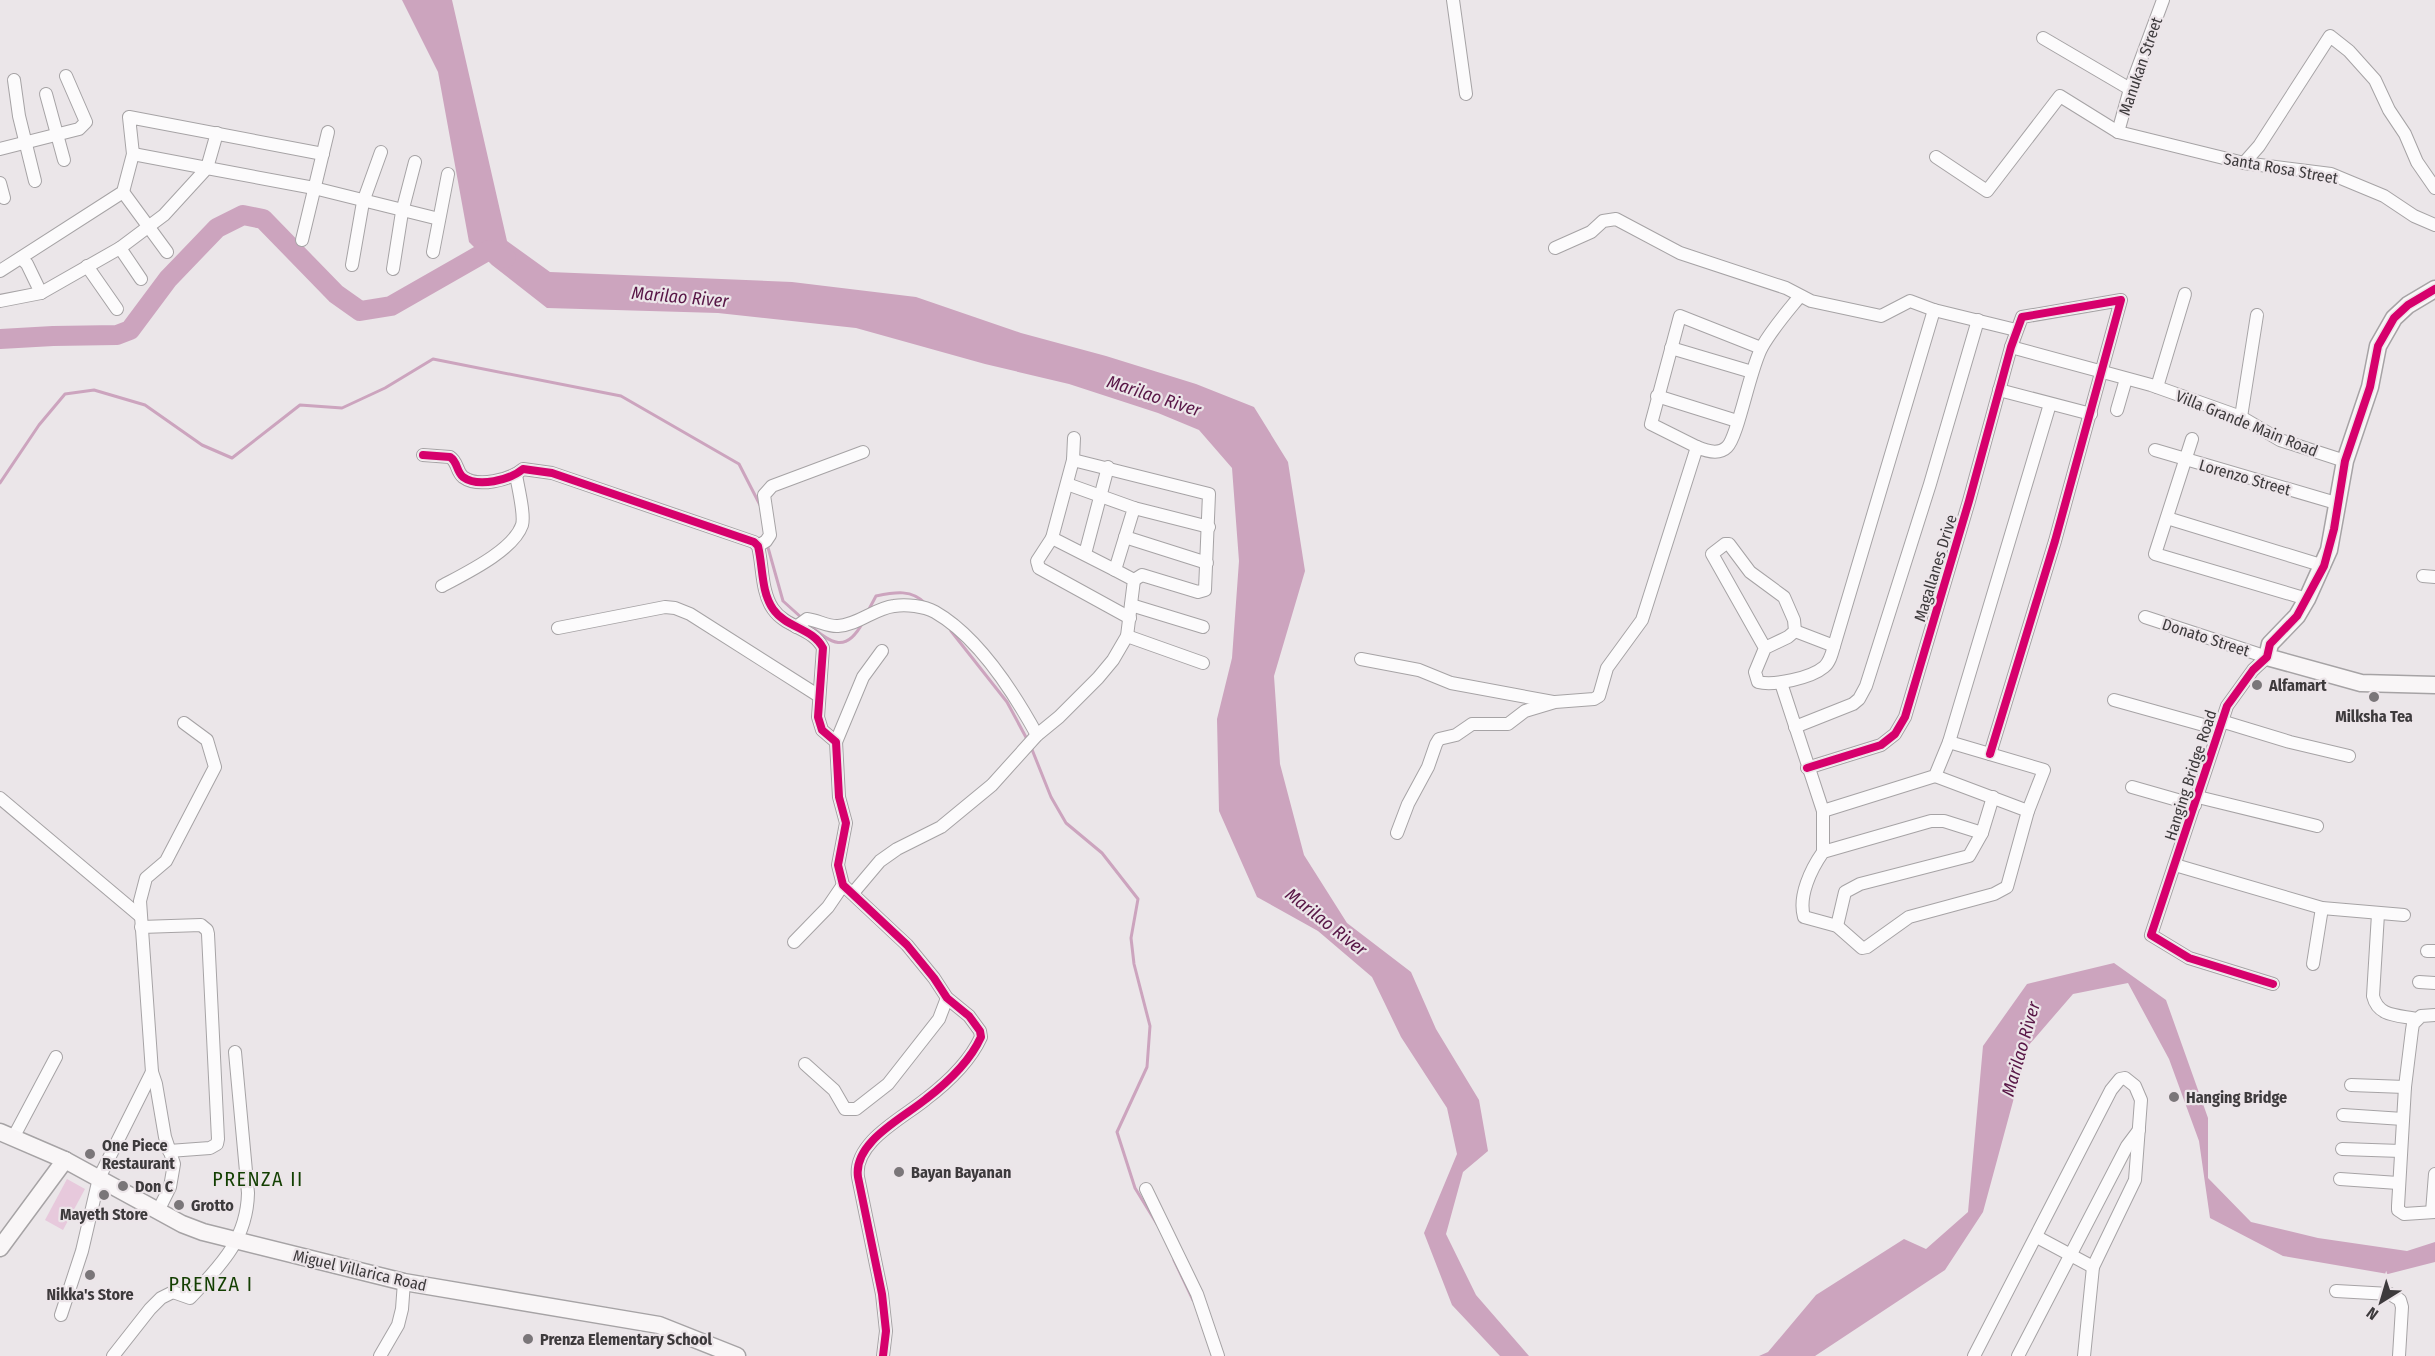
<svg xmlns="http://www.w3.org/2000/svg" width="2435" height="1356" viewBox="0 0 2435 1356" font-family="'Fira Sans Condensed',sans-serif">
<style>
.green{fill:#e7c9dc}
.water{fill:#cca4be}
.lines{fill:none;stroke-linecap:round;stroke-linejoin:round}
.stream{stroke:#cca4be;stroke-width:3}
.river{stroke:#cca4be;stroke-width:20}
.street-casing{stroke:#a6a3a5;stroke-width:14}
.secondary-casing{stroke:#a6a3a5;stroke-width:19}
.street{stroke:#fcfbfc;stroke-width:12}
.secondary{stroke:#f9f6f7;stroke-width:16}
.cycleway-casing{stroke:#ece5e9;stroke-width:11}
.cycleway{stroke:#d6006c;stroke-width:8}
.poi-dot{fill:#7a7679;stroke:#ece5e9;stroke-width:2}
.labels{text-anchor:middle;stroke-width:4.5;stroke-linejoin:round;paint-order:stroke}
.street-label{font-size:16px;fill:#3d3a3c;stroke:#ece5e9}
.poi-label{font-size:16px;font-weight:bold;fill:#3d3a3c;stroke:#ece5e9;text-anchor:start}
.water-label{font-size:18px;font-style:italic;fill:#581646;stroke:#ece5e9}
.quarter-label{font-size:20px;letter-spacing:1.5px;fill:#133f02;stroke:#ece5e9}
</style>
<rect width="100%" height="100%" fill="#ebe6e9"/>
<path class="green" d="M67,1179L85,1189L63,1230L45,1220Z"/>
<g class="water">
<path d="M402,0H452L507,241L550,272L792,282L916,297L1021,333L1106,356L1196,384L1254,407L1288,462L1305,571L1274,676L1280,764L1304,855L1347,923L1411,972L1436,1029L1479,1100L1488,1151L1463,1172L1446,1234L1476,1295L1529,1356H1500L1452,1305L1424,1233L1457,1154L1447,1108L1401,1037L1372,977L1318,931L1257,897L1219,811L1217,719L1232,658L1239,561L1232,468L1199,430L1158,413L1069,384L985,364L856,328L718,313L547,308L492,265L469,242L438,72Z"/>
<path d="M2114,963L2166,1000L2208,1118V1178L2251,1222L2318,1238L2407,1251L2435,1242V1262L2388,1274L2283,1256L2210,1218L2199,1141L2169,1059L2128,983L2073,994L2028,1046L1983,1212L1945,1270L1815,1356H1759L1768,1352L1816,1295L1904,1239L1926,1249L1968,1212L1983,1046L2027,984Z"/>
</g>
<g class="lines">
<g class="stream">
<path d="M0,483L39,425L65,394L94,390L145,405L202,445L232,458L300,405L342,408L385,388L433,359L621,396L739,464L760,505"/>
<path d="M767,544L783,601L803,619"/>
<path d="M868,611L876,596C895,592 912,589 926,604"/>
<path d="M808,624C832,644 846,654 863,622"/>
<path d="M951,631L1007,702L1028,741"/>
<path d="M1031,747L1051,797L1066,823L1102,853L1138,899L1131,938L1134,964L1150,1026L1147,1067L1117,1132L1135,1188L1157,1224"/>
<path d="M1174,1260L1193,1300"/>
</g>
<path class="river" d="M0,339L53,336L117,335L130,330L168,279L217,228L243,215L263,219L336,294L360,311L391,306L489,250L506,258"/>
<defs>
<g id="street">
<path d="M1453,0L1466,94"/>
<path d="M2043,38L2130,89"/>
<path d="M14,80L19,116L35,181"/>
<path d="M46,94L64,160"/>
<path d="M2118,132L2130,89L2163,0"/>
<path d="M0,149L79,129L86,122L66,76"/>
<path d="M133,154L207,168L217,133"/>
<path d="M1936,157L1987,191L2060,96L2118,132L2244,163L2331,174L2384,196L2414,216L2435,225"/>
<path d="M2244,163L2259,146L2330,36L2349,51L2375,80L2389,110L2405,134L2417,162L2435,188"/>
<path d="M0,183L4,198"/>
<path d="M123,192L167,252"/>
<path d="M302,240L328,132"/>
<path d="M120,248L141,279"/>
<path d="M1555,248L1591,232L1603,221L1616,219L1680,253L1786,288L1811,301L1881,316L1910,301L1934,310L2016,330"/>
<path d="M433,252L448,174"/>
<path d="M21,258L27,264L41,293"/>
<path d="M352,265L363,202L381,152"/>
<path d="M87,266L117,309"/>
<path d="M393,269L402,212L415,162"/>
<path d="M0,271L123,192L133,154L129,117L323,154"/>
<path d="M0,301L41,293L120,248L164,215L207,168L314,188L439,219"/>
<path d="M2011,347L2151,385L2241,417L2280,440L2345,461"/>
<path d="M1671,348L1752,372"/>
<path d="M2157,387L2185,294"/>
<path d="M1999,390L2091,414"/>
<path d="M1657,396L1737,421"/>
<path d="M2117,410L2126,379"/>
<path d="M2241,417L2257,315"/>
<path d="M1074,438L1073,460L1052,538L1115,570"/>
<path d="M2192,439L2155,554L2307,599"/>
<path d="M1697,447L1651,424L1680,316L1761,348"/>
<path d="M2155,450L2336,503"/>
<path d="M423,455L450,457C458,462 456,471 463,477C478,488 510,480 523,469L552,473L754,542L758,546C763,566 761,592 773,609C786,628 813,628 823,648L818,717L822,730L836,742L839,797L846,823L838,865L843,885L907,945L934,978L947,998L969,1016L980,1031L981,1037C970,1061 947,1083 926,1099C903,1118 853,1142 858,1177L882,1294L886,1331L883,1356"/>
<path d="M1073,460L1209,494L1205,590L1198,592L1142,575L1134,580"/>
<path d="M1134,508L1209,527"/>
<path d="M2167,518L2324,566"/>
<path d="M1125,537L1207,563"/>
<path d="M1052,538L1037,561L1039,568L1130,618"/>
<path d="M758,546L766,541L770,535L764,495L772,486L863,452"/>
<path d="M1085,554L1108,467"/>
<path d="M2423,576L2435,577"/>
<path d="M442,586C464,574 513,551 522,525C525,515 518,487 516,475"/>
<path d="M1131,605L1203,627"/>
<path d="M2145,617L2267,657L2253,670L2227,706L2151,935L2189,958L2273,984"/>
<path d="M796,627L807,619C817,620 829,627 838,626C858,625 875,608 894,606C906,604 924,606 935,612C977,636 1014,693 1037,735"/>
<path d="M558,628L665,607L675,608L690,614L819,696"/>
<path d="M1795,631L1834,646"/>
<path d="M1127,636L1203,663"/>
<path d="M1765,648L1788,637L1795,631L1794,620L1784,597L1750,572L1729,544H1725L1712,554L1765,648L1755,672L1758,682C1774,686 1811,678 1824,667C1830,662 1832,653 1834,646L1934,310"/>
<path d="M1361,659L1419,670L1451,683L1553,702"/>
<path d="M1781,683L1823,811V852"/>
<path d="M2114,700L2218,729"/>
<path d="M2221,721L2290,742L2349,756"/>
<path d="M1795,727L1853,704L1859,699L1866,686L1930,484L1978,320"/>
<path d="M836,742L863,677L882,651"/>
<path d="M1949,742L2044,770L2028,811L2007,887L1994,894L1909,917L1867,947L1862,948L1837,926L1804,917C1798,896 1811,869 1823,852L1931,821H1944L1982,833"/>
<path d="M1807,768L1881,745L1895,734L1905,717L1969,501L2011,347L2022,317L2121,300L2055,541L1990,754"/>
<path d="M1935,776L2028,811"/>
<path d="M2132,787L2195,805"/>
<path d="M2198,797L2317,826"/>
<path d="M0,798L140,916"/>
<path d="M1823,811L1935,776L1949,742L2050,404"/>
<path d="M1397,833L1408,804L1428,767L1436,744L1439,739L1456,735L1472,724H1508L1525,711L1555,702L1594,699L1599,696L1607,668L1642,620L1697,447C1706,451 1719,455 1727,447C1738,437 1750,368 1762,347C1772,329 1787,312 1800,296"/>
<path d="M2175,865L2322,908L2404,915"/>
<path d="M853,893L880,861L897,849L941,827L992,785L1037,735L1059,717L1098,678L1113,660L1127,636L1134,580L1115,570L1134,508L1067,484"/>
<path d="M2378,914L2373,996C2378,1017 2398,1015 2417,1019"/>
<path d="M1837,926L1845,892L1860,884L1969,856L1982,833L1993,797"/>
<path d="M141,927L201,925L207,930L208,934L218,1139L217,1144L210,1148L169,1151"/>
<path d="M794,942L828,907L843,885"/>
<path d="M2427,951H2435"/>
<path d="M2313,964L2322,908"/>
<path d="M2419,982L2435,983"/>
<path d="M2435,1015L2421,1016L2413,1024L2412,1030L2405,1087L2398,1206V1210L2404,1214L2435,1212"/>
<path d="M805,1064L834,1090L845,1109H856L888,1084L939,1019L947,998"/>
<path d="M2351,1085L2405,1087"/>
<path d="M2343,1115L2403,1119"/>
<path d="M13,1138L56,1057"/>
<path d="M2342,1149L2401,1151"/>
<path d="M2340,1179L2398,1183"/>
<path d="M1146,1189L1197,1294L1218,1356"/>
<path d="M158,1211L170,1187L174,1164L165,1137L156,1084L152,1072L140,901L146,878L166,861L215,767L207,740L184,723"/>
<path d="M2432,1212L2435,1174"/>
<path d="M2037,1237L2093,1267"/>
<path d="M2336,1291L2390,1294L2400,1300L2402,1307L2399,1356"/>
<path d="M61,1315L82,1251L99,1178L152,1072"/>
<path d="M113,1356L150,1309L161,1298L173,1292L190,1298C220,1266 247,1240 248,1193L235,1052"/>
<path d="M380,1356L398,1325L402,1309L404,1282"/>
<path d="M1974,1356L2111,1090L2120,1079L2125,1078L2135,1086L2141,1100L2135,1180L2093,1267L2084,1356"/>
<path d="M2018,1356L2127,1146L2139,1130"/>
</g>
<g id="secondary">
<path d="M2435,289L2408,305L2394,318L2378,346L2370,387L2345,461L2329,550L2307,599L2297,616L2270,644L2267,657L2361,683L2435,685"/>
<path d="M0,1132L65,1160L182,1224L203,1232L404,1282L659,1325L737,1356"/>
<path d="M0,1248L65,1160"/>
</g>
</defs>
<use href="#street" class="street-casing"/>
<use href="#secondary" class="secondary-casing"/>
<use href="#street" class="street"/>
<use href="#secondary" class="secondary"/>
<defs>
<g id="cycleway">
<path d="M423,455L450,457C458,462 456,471 463,477C478,488 510,480 523,469L552,473L754,542L758,546C763,566 761,592 773,609C786,628 813,628 823,648L818,717L822,730L836,742L839,797L846,823L838,865L843,885L907,945L934,978L947,998L969,1016L980,1031L981,1037C970,1061 947,1083 926,1099C903,1118 853,1142 858,1177L882,1294L886,1331L883,1356"/>
<path d="M1807,768L1881,745L1895,734L1905,717L1969,501L2011,347L2022,317L2121,300L2055,541L1990,754"/>
<path d="M2273,984L2189,958L2151,935L2227,706L2253,670L2267,657L2270,644L2297,616L2324,566L2334,529L2345,461L2370,387L2378,346L2394,318L2408,305L2435,289"/>
</g>
</defs>
<use href="#cycleway" class="cycleway-casing"/>
<use href="#cycleway" class="cycleway"/>
</g>
<g class="poi-dot">
<circle cx="2257" cy="685" r="6"/>
<circle cx="2374" cy="697" r="6"/>
<circle cx="2174" cy="1097" r="6"/>
<circle cx="90" cy="1154" r="6"/>
<circle cx="899" cy="1172" r="6"/>
<circle cx="123" cy="1186" r="6"/>
<circle cx="104" cy="1195" r="6"/>
<circle cx="179" cy="1205" r="6"/>
<circle cx="90" cy="1275" r="6"/>
<circle cx="528" cy="1339" r="6"/>
</g>
<g class="labels">
<g class="street-label">
<text transform="translate(2140 66) rotate(-71)" y="6">Manukan Street</text>
<text transform="translate(2281 168) rotate(10)" y="6">Santa Rosa Street</text>
<text transform="translate(2247 423) rotate(22)" y="6">Villa Grande Main Road</text>
<text transform="translate(2245 477) rotate(16)" y="6">Lorenzo Street</text>
<text transform="translate(1935 568) rotate(-73)" y="6">Magallanes Drive</text>
<text transform="translate(2206 637) rotate(18)" y="6">Donato Street</text>
<text transform="translate(2190 775) rotate(-72)" y="6">Hanging Bridge Road</text>
<text transform="translate(360 1270) rotate(13)" y="6">Miguel Villarica Road</text>
</g>
<g class="poi-label">
<text x="2269" y="691">Alfamart</text>
<text x="2374" y="722" text-anchor="middle">Milksha Tea</text>
<text x="2186" y="1103">Hanging Bridge</text>
<text x="102" y="1151">One Piece<tspan x="102" dy="18">Restaurant</tspan></text>
<text x="911" y="1178">Bayan Bayanan</text>
<text x="135" y="1192">Don C</text>
<text x="191" y="1211">Grotto</text>
<text x="104" y="1220" text-anchor="middle">Mayeth Store</text>
<text x="90" y="1300" text-anchor="middle">Nikka's Store</text>
<text x="540" y="1345">Prenza Elementary School</text>
</g>
<g class="water-label">
<text transform="translate(680 297) rotate(5)" y="6">Marilao River</text>
<text transform="translate(1154 396) rotate(18)" y="6">Marilao River</text>
<text transform="translate(1326 922) rotate(38)" y="6">Marilao River</text>
<text transform="translate(2021 1049) rotate(-74)" y="6">Marilao River</text>
</g>
<g class="quarter-label">
<text x="258" y="1186">PRENZA II</text>
<text x="211" y="1291">PRENZA I</text>
</g>
</g>
<g transform="translate(2381 1302) rotate(217)" stroke="#ece5e9" stroke-width="4.5" paint-order="stroke">
<path d="M0-4.5L10 22L0 15L-10 22Z" fill="#3d3a3c"/>
<text y="-9" font-size="16" font-weight="bold" text-anchor="middle" fill="#3d3a3c">N</text>
</g>
</svg>
